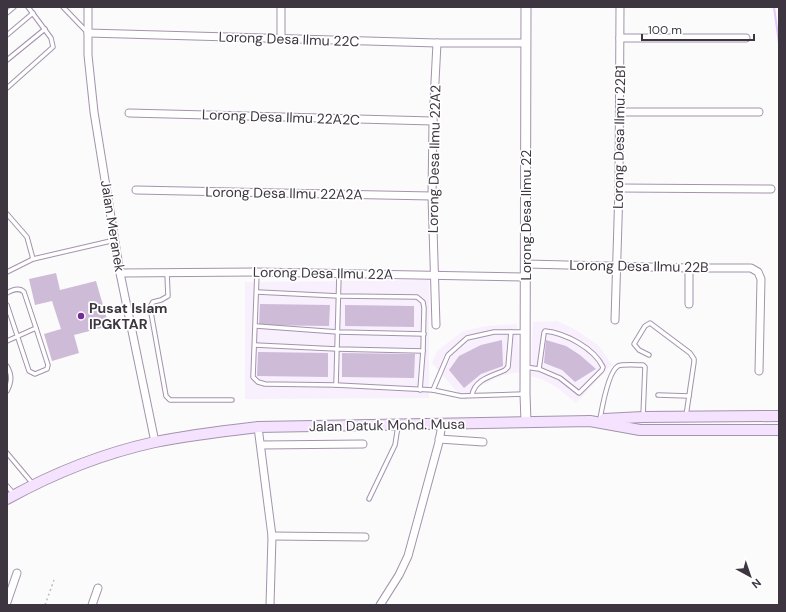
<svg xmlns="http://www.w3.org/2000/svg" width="786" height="612" viewBox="0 0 786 612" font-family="'DM Sans',sans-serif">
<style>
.built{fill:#f9f0fe}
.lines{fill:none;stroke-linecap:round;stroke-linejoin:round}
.stream{stroke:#e8c5fc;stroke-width:2}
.building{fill:#cdbbd7}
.service-casing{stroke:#a493ad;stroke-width:5.5}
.minor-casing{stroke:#a493ad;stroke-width:9}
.tertiary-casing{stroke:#a493ad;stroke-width:11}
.secondary-casing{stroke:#a493ad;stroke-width:12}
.path{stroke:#bdbbbe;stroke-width:1.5;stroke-dasharray:2 3;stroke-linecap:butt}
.service{stroke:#fff;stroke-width:3.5}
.minor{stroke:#fff;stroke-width:7}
.tertiary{stroke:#fff;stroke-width:9}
.secondary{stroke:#f4e2fe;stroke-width:10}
.poi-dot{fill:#78299b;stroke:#fff;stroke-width:1.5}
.labels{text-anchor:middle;stroke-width:3.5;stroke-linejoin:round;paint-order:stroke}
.street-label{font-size:14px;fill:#3d3641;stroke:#fff}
.poi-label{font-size:14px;font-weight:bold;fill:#3d3641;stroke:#fff;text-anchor:start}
</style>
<rect width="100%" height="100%" fill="#fbfbfb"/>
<g class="built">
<path d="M429,280V398L245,399V282Z"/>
<path d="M557,321L576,330L598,345L612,364L576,403L559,389L544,380L531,376L533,322Z"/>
<path d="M517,324L520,372L504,375L480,386L465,401L432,363L437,351L463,331L486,326Z"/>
</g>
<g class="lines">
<path class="stream" d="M774,7L779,43"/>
</g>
<g class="building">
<path d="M56,273L60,290L96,281L109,326L74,335L79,353L52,361L44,334L61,329L52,301L35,305L29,279Z"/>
<path d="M260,304L330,305L329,326L259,325Z"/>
<path d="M345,305L414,306V327L345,326Z"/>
<path d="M502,340L503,366L481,374L464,388L449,370L459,356L481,345Z"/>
<path d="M546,340L566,346L580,355L596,369L575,382L562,370L544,363Z"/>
<path d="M258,352L328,353V377L257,376Z"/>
<path d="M342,353L415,354L414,378L342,377Z"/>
</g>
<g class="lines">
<defs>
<g id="service">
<path d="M63,7L87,32"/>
<path d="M7,13L14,7"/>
<path d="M7,35L33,13"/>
<path d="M7,60L45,29"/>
<path d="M7,88L53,47L51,38L28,7"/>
<path d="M7,214L27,237L33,259"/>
<path d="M7,272L33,259L115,240"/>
<path d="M257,272L253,377L258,382L265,384L336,385L433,390L461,396L524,394"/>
<path d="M167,273L168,296L161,300L153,302L150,307L166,396L170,400H232"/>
<path d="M257,292L339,296L417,297L423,302L424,308L423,351L420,390"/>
<path d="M7,293C12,290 19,287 24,292L36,328"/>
<path d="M7,305L29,371L35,374L47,369L48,365L36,328L7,341"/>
<path d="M256,326L338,332L424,334"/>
<path d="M255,345L337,349L423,351"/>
<path d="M649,355L639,350L634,344L645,326L650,323L690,353L694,359V362L686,416"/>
<path d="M7,366C12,375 12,381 7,391"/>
<path d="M525,367L539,369L560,378L579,393L602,370L603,367C594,348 565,333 545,331L544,333L539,369"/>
<path d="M336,385L339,274"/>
<path d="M433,390L448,355L467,338L494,332H525"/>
<path d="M472,395C475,379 492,376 505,370L508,367L511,332"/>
<path d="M658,395L689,396"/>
<path d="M600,419C602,408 608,372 618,366C622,364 637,365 643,365L645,367L643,416"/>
<path d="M7,453L33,484"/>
<path d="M7,486L14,494"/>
<path d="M369,499L395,445L398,426"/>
</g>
<g id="minor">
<path d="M88,7V55L94,112L120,273L155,442"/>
<path d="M88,33L437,43H525"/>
<path d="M620,38H746"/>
<path d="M281,39V7"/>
<path d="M620,112H759"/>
<path d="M129,113L433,121"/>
<path d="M619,188L771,189"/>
<path d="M136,190L432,196"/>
<path d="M526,264L689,268H751L758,272L761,279L759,371"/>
<path d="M120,273L257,272L526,277"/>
<path d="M689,304V268"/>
<path d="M615,320L619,188L620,7"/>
<path d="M436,325L432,196L433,121L437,43"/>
<path d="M258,427L272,536L270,605"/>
<path d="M439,439L483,442"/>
<path d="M261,445L363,444"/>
<path d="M272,536L365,537"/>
<path d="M7,602L17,573"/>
<path d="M92,605L98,588"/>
<path d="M380,605L399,575L408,556L439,442L442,424"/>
</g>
<path id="tertiary" d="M526,422L525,394L526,7"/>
<g id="secondary">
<path d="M604,419L643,417L779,416"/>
<path d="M7,499C52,474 105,453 155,442C189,435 224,431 258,427L590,421L640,430H779"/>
</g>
</defs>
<use href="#service" class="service-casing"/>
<use href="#minor" class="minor-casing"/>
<use href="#tertiary" class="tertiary-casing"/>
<use href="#secondary" class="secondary-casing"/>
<path class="path" d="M45,605L54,580"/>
<use href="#service" class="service"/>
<use href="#minor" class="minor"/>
<use href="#tertiary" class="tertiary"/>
<use href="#secondary" class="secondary"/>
</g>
<circle class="poi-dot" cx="81" cy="316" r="4"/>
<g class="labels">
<g class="street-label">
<text transform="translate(289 39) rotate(2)" y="5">Lorong Desa Ilmu 22C</text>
<text transform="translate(281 117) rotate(2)" y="5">Lorong Desa Ilmu 22A2C</text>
<text transform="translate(619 137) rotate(-89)" y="5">Lorong Desa Ilmu 22B1</text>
<text transform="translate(434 159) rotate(-89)" y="5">Lorong Desa Ilmu 22A2</text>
<text transform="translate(284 193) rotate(1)" y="5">Lorong Desa Ilmu 22A2A</text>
<text transform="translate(526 215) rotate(-90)" y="5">Lorong Desa Ilmu 22</text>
<text transform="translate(113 226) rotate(81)" y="5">Jalan Meranek</text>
<text transform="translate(639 266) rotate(1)" y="5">Lorong Desa Ilmu 22B</text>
<text transform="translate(323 273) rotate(1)" y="5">Lorong Desa Ilmu 22A</text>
<text transform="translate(387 425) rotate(-1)" y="5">Jalan Datuk Mohd. Musa</text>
</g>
<g class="poi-label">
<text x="89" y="313">Pusat Islam<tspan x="89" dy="16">IPGKTAR</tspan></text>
</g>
</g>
<rect width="786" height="612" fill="none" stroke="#3d3641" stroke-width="16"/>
<g transform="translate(750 576) rotate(140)" stroke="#ffffff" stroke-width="3" paint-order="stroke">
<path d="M0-3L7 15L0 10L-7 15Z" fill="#3d3641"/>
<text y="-6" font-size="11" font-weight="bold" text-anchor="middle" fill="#3d3641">N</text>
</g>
<path d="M642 34v6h112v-6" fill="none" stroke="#3d3641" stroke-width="2"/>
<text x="648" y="34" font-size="12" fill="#3d3641" stroke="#ffffff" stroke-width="3" paint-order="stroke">100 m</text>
</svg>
